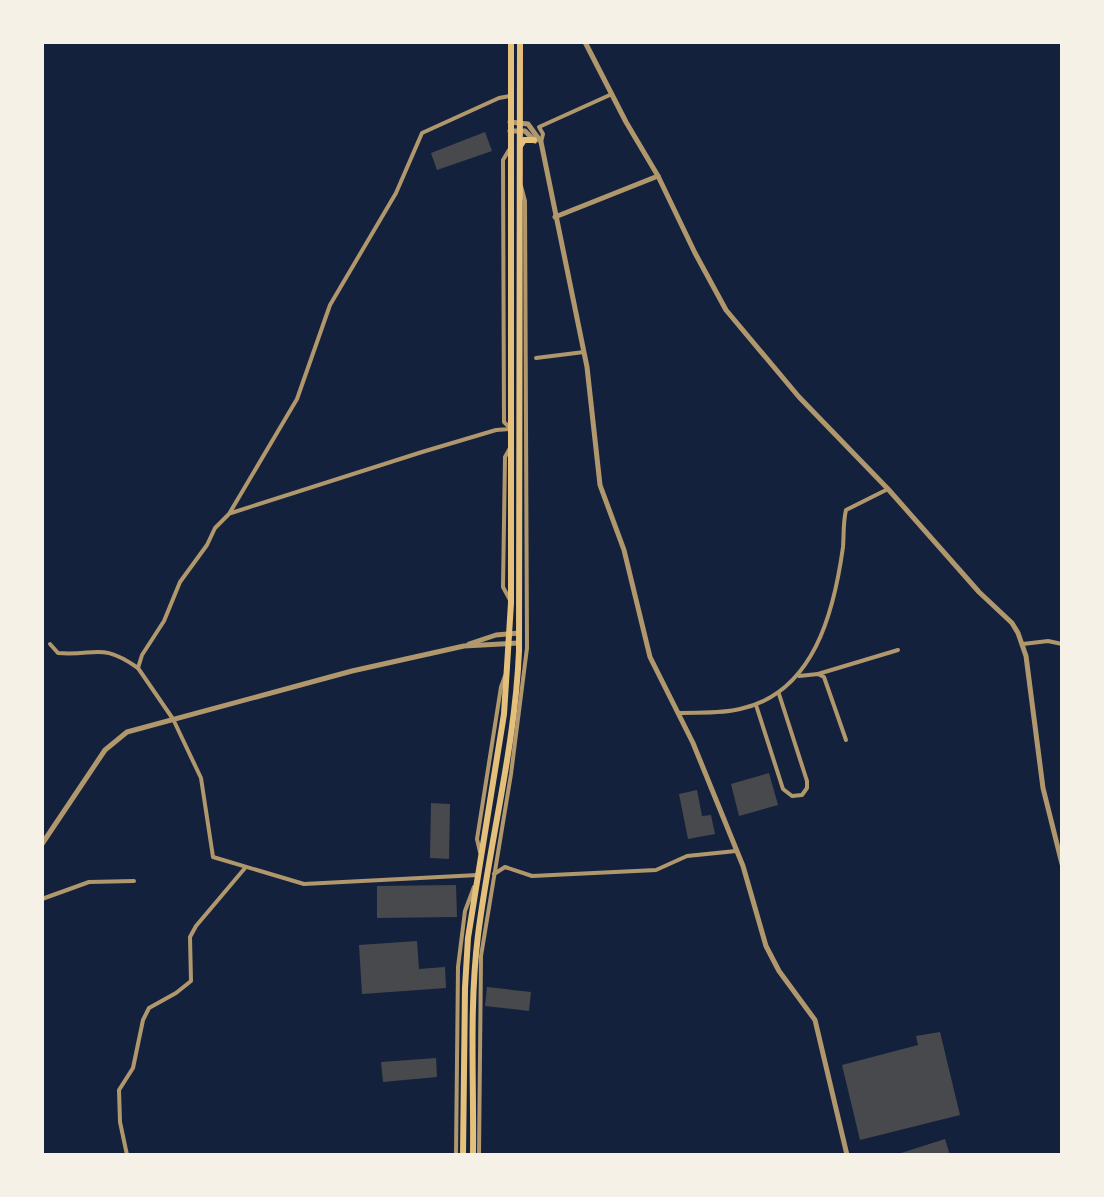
<svg xmlns="http://www.w3.org/2000/svg" width="1104" height="1197" viewBox="0 0 1104 1197" font-family="'Sofia Sans Condensed',sans-serif">
<style>
.building{fill:#48494c}
.lines{fill:none;stroke-linecap:round;stroke-linejoin:round}
.minor{stroke:#b1986c;stroke-width:4}
.tertiary{stroke:#b1986c;stroke-width:5}
.primary{stroke:#e5c07b;stroke-width:6}
</style>
<rect width="100%" height="100%" fill="#14213d"/>
<g class="building">
<path d="M485,132L492,151L437,170L431,153Z"/>
<path d="M769,773L778,805L739,816L731,784Z"/>
<path d="M697,790L702,816L711,815L715,834L688,839L679,794Z"/>
<path d="M431,803L450,804L449,859L430,858Z"/>
<path d="M456,885L457,917L377,918V886Z"/>
<path d="M417,941L419,969L445,967L446,988L362,994L359,945Z"/>
<path d="M487,987L531,992L529,1011L485,1006Z"/>
<path d="M940,1032L960,1115L860,1140L842,1065L918,1045L916,1036Z"/>
<path d="M436,1058L437,1077L383,1082L381,1062Z"/>
<path d="M945,1139L950,1155H898V1154Z"/>
</g>
<g class="lines">
<g class="minor">
<path d="M541,142L543,134L539,127L612,94"/>
<path d="M536,358L584,352"/>
<path d="M510,448L505,457L503,587L510,600"/>
<path d="M231,513L422,452L496,430L511,429L504,422L503,160L509,150"/>
<path d="M50,644L58,653C97,656 101,642 138,668"/>
<path d="M1023,644L1048,641L1062,644"/>
<path d="M818,674L898,650"/>
<path d="M799,676L818,674L824,677L846,740"/>
<path d="M756,705L783,789L792,796L802,795L807,788V781L779,694"/>
<path d="M678,713C699,712 721,714 740,709C814,693 834,612 843,547C844,534 843,522 846,510L888,489"/>
<path d="M480,852L477,839L501,687L505,676"/>
<path d="M494,874L505,867L532,876L656,870L687,856L736,851"/>
<path d="M478,875L304,884L213,857L201,778L173,719L138,668L142,655L164,621L180,582L207,545L215,528L229,514L297,399L330,305L396,193L422,133L499,98L510,96"/>
<path d="M42,899L89,882L134,881"/>
<path d="M127,1155L120,1122L119,1090L133,1068L143,1020L149,1008L176,993L191,981L190,937L196,926L245,868"/>
<path d="M456,1155L458,967L465,911L474,887"/>
<path d="M479,1155L481,956L511,774L527,648L525,201L521,186"/>
</g>
<g class="tertiary">
<path d="M585,42L626,122L658,176L695,253L726,310L799,397L888,489L979,592L1012,623L1018,633L1026,656L1043,788L1062,864"/>
<path d="M510,122L528,124L541,142L587,367L600,485L624,550L650,657L693,743L743,866L766,946L779,971L815,1020L847,1155"/>
<path d="M510,131H525L535,141"/>
<path d="M555,217L658,176"/>
<path d="M469,644L496,635L519,633"/>
<path d="M42,844L105,750L127,732L352,671L464,646L519,643"/>
</g>
<g class="primary">
<path d="M520,146L524,140H534"/>
<path d="M463,1155L465,988L468,938L504,714L511,603V42"/>
<path d="M473,1155C474,1082 469,1007 478,935C490,840 515,747 519,651L520,42"/>
</g>
</g>
<rect width="1104" height="1197" fill="none" stroke="#f6f1e7" stroke-width="88"/>
</svg>
